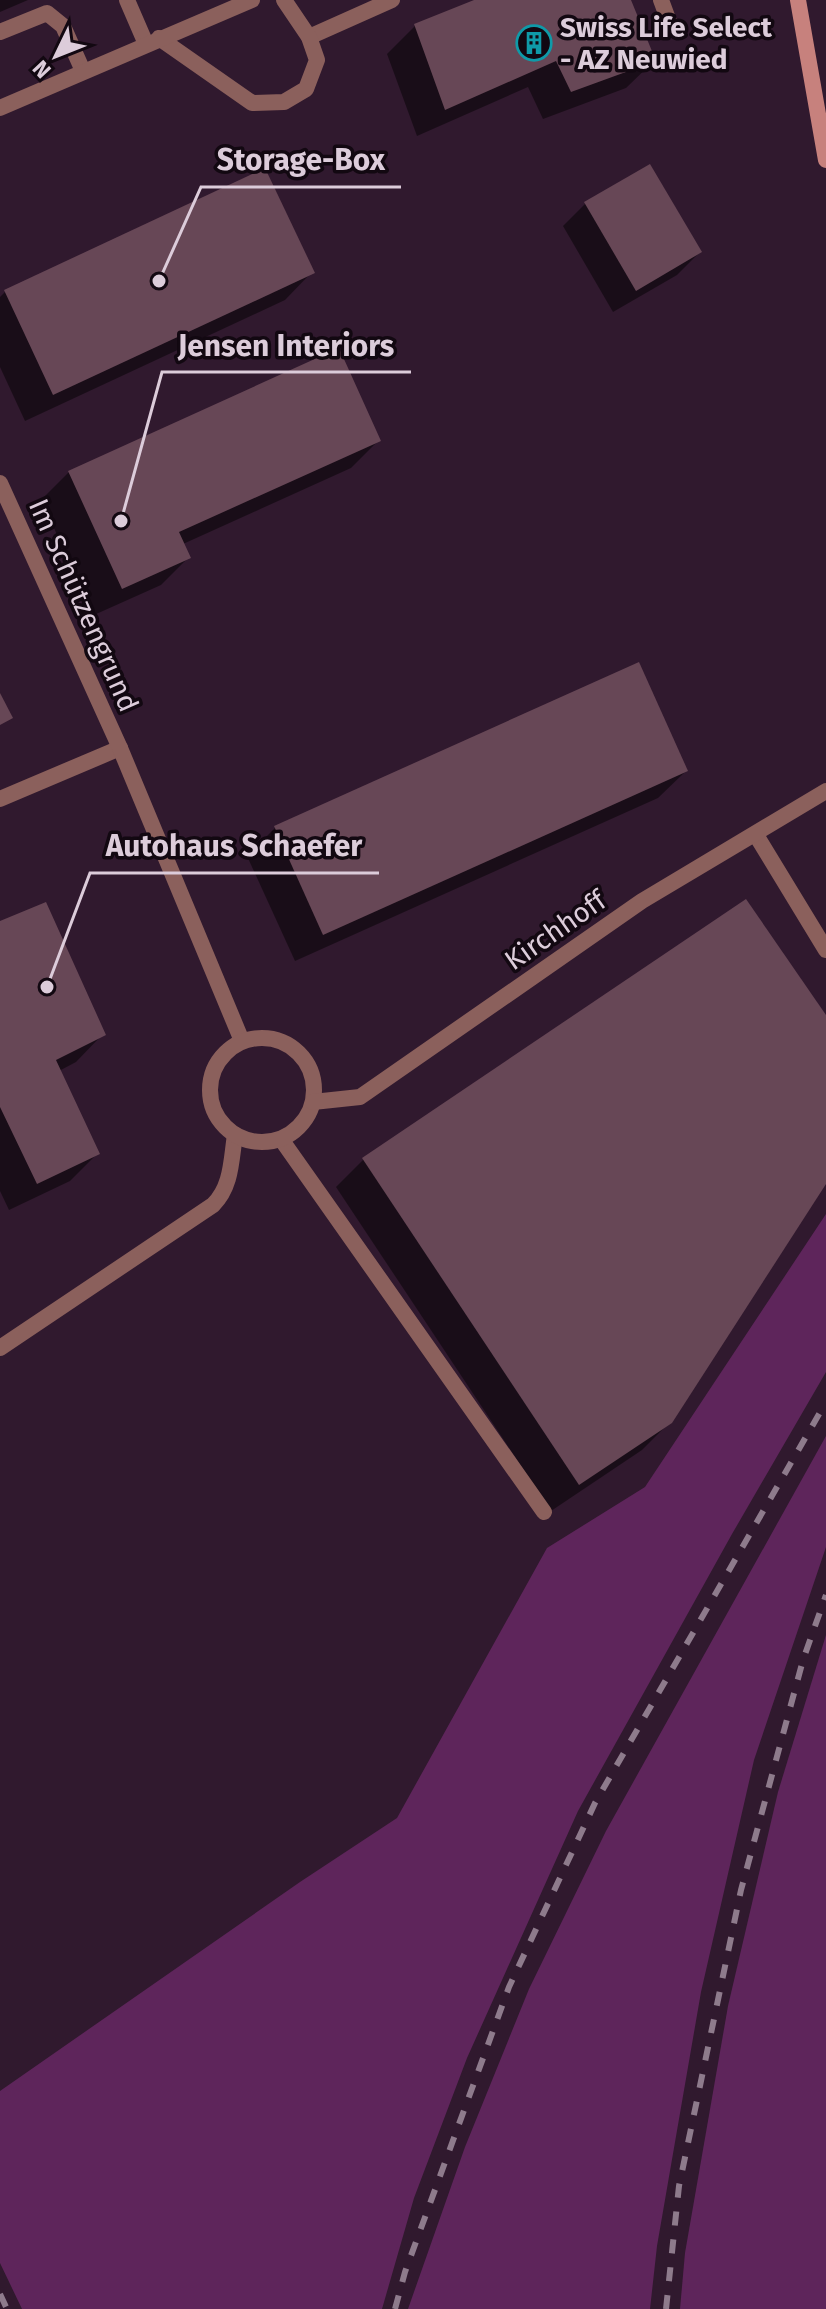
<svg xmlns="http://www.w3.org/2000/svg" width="826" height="2309" viewBox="0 0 826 2309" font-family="'Fira Sans',sans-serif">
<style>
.grass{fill:#5e255b}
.shadow{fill:#0007}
.building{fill:#674756}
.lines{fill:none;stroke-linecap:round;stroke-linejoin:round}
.service{stroke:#8b605c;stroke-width:16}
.minor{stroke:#8b605c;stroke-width:16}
.secondary{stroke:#c7817d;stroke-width:16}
.rail{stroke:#8e7b8c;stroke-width:6;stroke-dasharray:14 14;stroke-linecap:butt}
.labels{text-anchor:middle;stroke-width:7;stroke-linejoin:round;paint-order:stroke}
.poi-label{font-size:28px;font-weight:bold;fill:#dcccda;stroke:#120811;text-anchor:start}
.street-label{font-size:28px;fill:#dcccda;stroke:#120811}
.leader{fill:none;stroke:#dcccda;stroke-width:3}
.callout-dot{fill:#dcccda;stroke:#120811;stroke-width:3}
.callout-label{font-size:30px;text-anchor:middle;font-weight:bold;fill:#dcccda;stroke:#120811;stroke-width:7;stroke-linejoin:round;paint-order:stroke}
</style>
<rect width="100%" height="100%" fill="#30192e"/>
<g class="grass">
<path d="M826,1214V1372L732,1534L578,1811L467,2058L414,2198L382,2309H22L0,2263V2091L300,1882L397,1818L547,1548L645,1487Z"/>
<path d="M826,1436V1547L754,1760L701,1992L657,2246L650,2309H408L465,2147L529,1989L606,1831Z"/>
<path d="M826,1635V2309H680L685,2253L728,2006L778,1792Z"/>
</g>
<g class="shadow">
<path d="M0,0H28L0,12Z"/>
<path d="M479,0H628L654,61L626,88L543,119L528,87L417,136L387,54L415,26Z"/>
<path d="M585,204L700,252L677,275L613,312L563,226Z"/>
<path d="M312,272L285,300L25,421L0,367V297L5,292Z"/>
<path d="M379,440L351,468L183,544L189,557L161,585L94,615L41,500L69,472Z"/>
<path d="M638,665L686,771L658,798L295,961L247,856L275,828Z"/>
<path d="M0,923L103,1034L76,1062L59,1071L98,1153L70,1181L9,1210L0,1191Z"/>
<path d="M826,1018V1180L670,1422L642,1450L551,1511L336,1187L364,1159Z"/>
</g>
<g class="building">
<path d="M474,0H631L656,61L571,92L556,61L445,110L414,24Z"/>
<path d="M650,164L702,252L636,291L584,202Z"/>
<path d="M265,168L315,273L53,395L4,290Z"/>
<path d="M339,348L381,441L179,532L191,558L122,589L68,471Z"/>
<path d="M639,662L688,771L323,935L274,826Z"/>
<path d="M0,693L13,718L0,725Z"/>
<path d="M746,899L826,1015V1184L672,1423L579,1485L362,1158Z"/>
<path d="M46,902L106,1035L56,1060L100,1154L37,1184L0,1107V921Z"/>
</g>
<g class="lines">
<g class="service">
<path d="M127,0L146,44"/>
<path d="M661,0L671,27"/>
<path d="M0,32L47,13L63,26L83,71"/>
<path d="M309,37L392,0"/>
<path d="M0,799L120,748"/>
<path d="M756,835L826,950"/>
<path d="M281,1139L544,1512"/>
<path d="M0,1348L213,1205C232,1186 231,1160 235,1135"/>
</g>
<g class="minor">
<path d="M159,38L252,103L284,102L306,89L317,60L309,37L284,0"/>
<path d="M0,108L252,0"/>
<path d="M0,483L120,748L242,1041"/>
<circle cx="262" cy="1090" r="52"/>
<path d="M313,1102L360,1097L642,901L826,791"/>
</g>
<path class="secondary" d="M798,0L826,160"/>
<g class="rail">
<path d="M0,2294L7,2309"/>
<path d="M395,2309L405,2272L509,1987L595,1803L826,1402"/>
<path d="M666,2309L679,2186L741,1890L803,1660L826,1595"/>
</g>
</g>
<defs>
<symbol id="building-ring" viewBox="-11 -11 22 22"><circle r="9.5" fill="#120811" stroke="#0f9aa8" stroke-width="1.5"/><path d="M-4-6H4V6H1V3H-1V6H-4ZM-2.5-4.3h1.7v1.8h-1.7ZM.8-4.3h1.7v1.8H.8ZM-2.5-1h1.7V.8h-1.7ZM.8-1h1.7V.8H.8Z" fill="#0f9aa8"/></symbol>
</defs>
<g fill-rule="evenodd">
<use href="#building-ring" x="514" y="23" width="40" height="40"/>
</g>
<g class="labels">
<g class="poi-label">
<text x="560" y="37">Swiss Life Select<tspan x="560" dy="32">- AZ Neuwied</tspan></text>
</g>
<g class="street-label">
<text transform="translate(84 605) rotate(66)" y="10">Im Schützengrund</text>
<text transform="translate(555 930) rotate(-35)" y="10">Kirchhoff</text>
</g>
</g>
<path class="leader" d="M159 281L201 187H401M121 521L162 372H411M47 987L90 873H379"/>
<g class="callout-dot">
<circle cx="159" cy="281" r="8"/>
<circle cx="121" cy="521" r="8"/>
<circle cx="47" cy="987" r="8"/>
</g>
<g class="callout-label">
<text x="301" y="170">Storage-Box</text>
<text x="286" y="356">Jensen Interiors</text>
<text x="234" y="856">Autohaus Schaefer</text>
</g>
<g transform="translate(56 56) rotate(227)" stroke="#120811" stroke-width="6" paint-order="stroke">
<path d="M0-6L14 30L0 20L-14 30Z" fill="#dcccda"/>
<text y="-12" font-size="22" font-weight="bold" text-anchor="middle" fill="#dcccda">N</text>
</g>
</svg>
